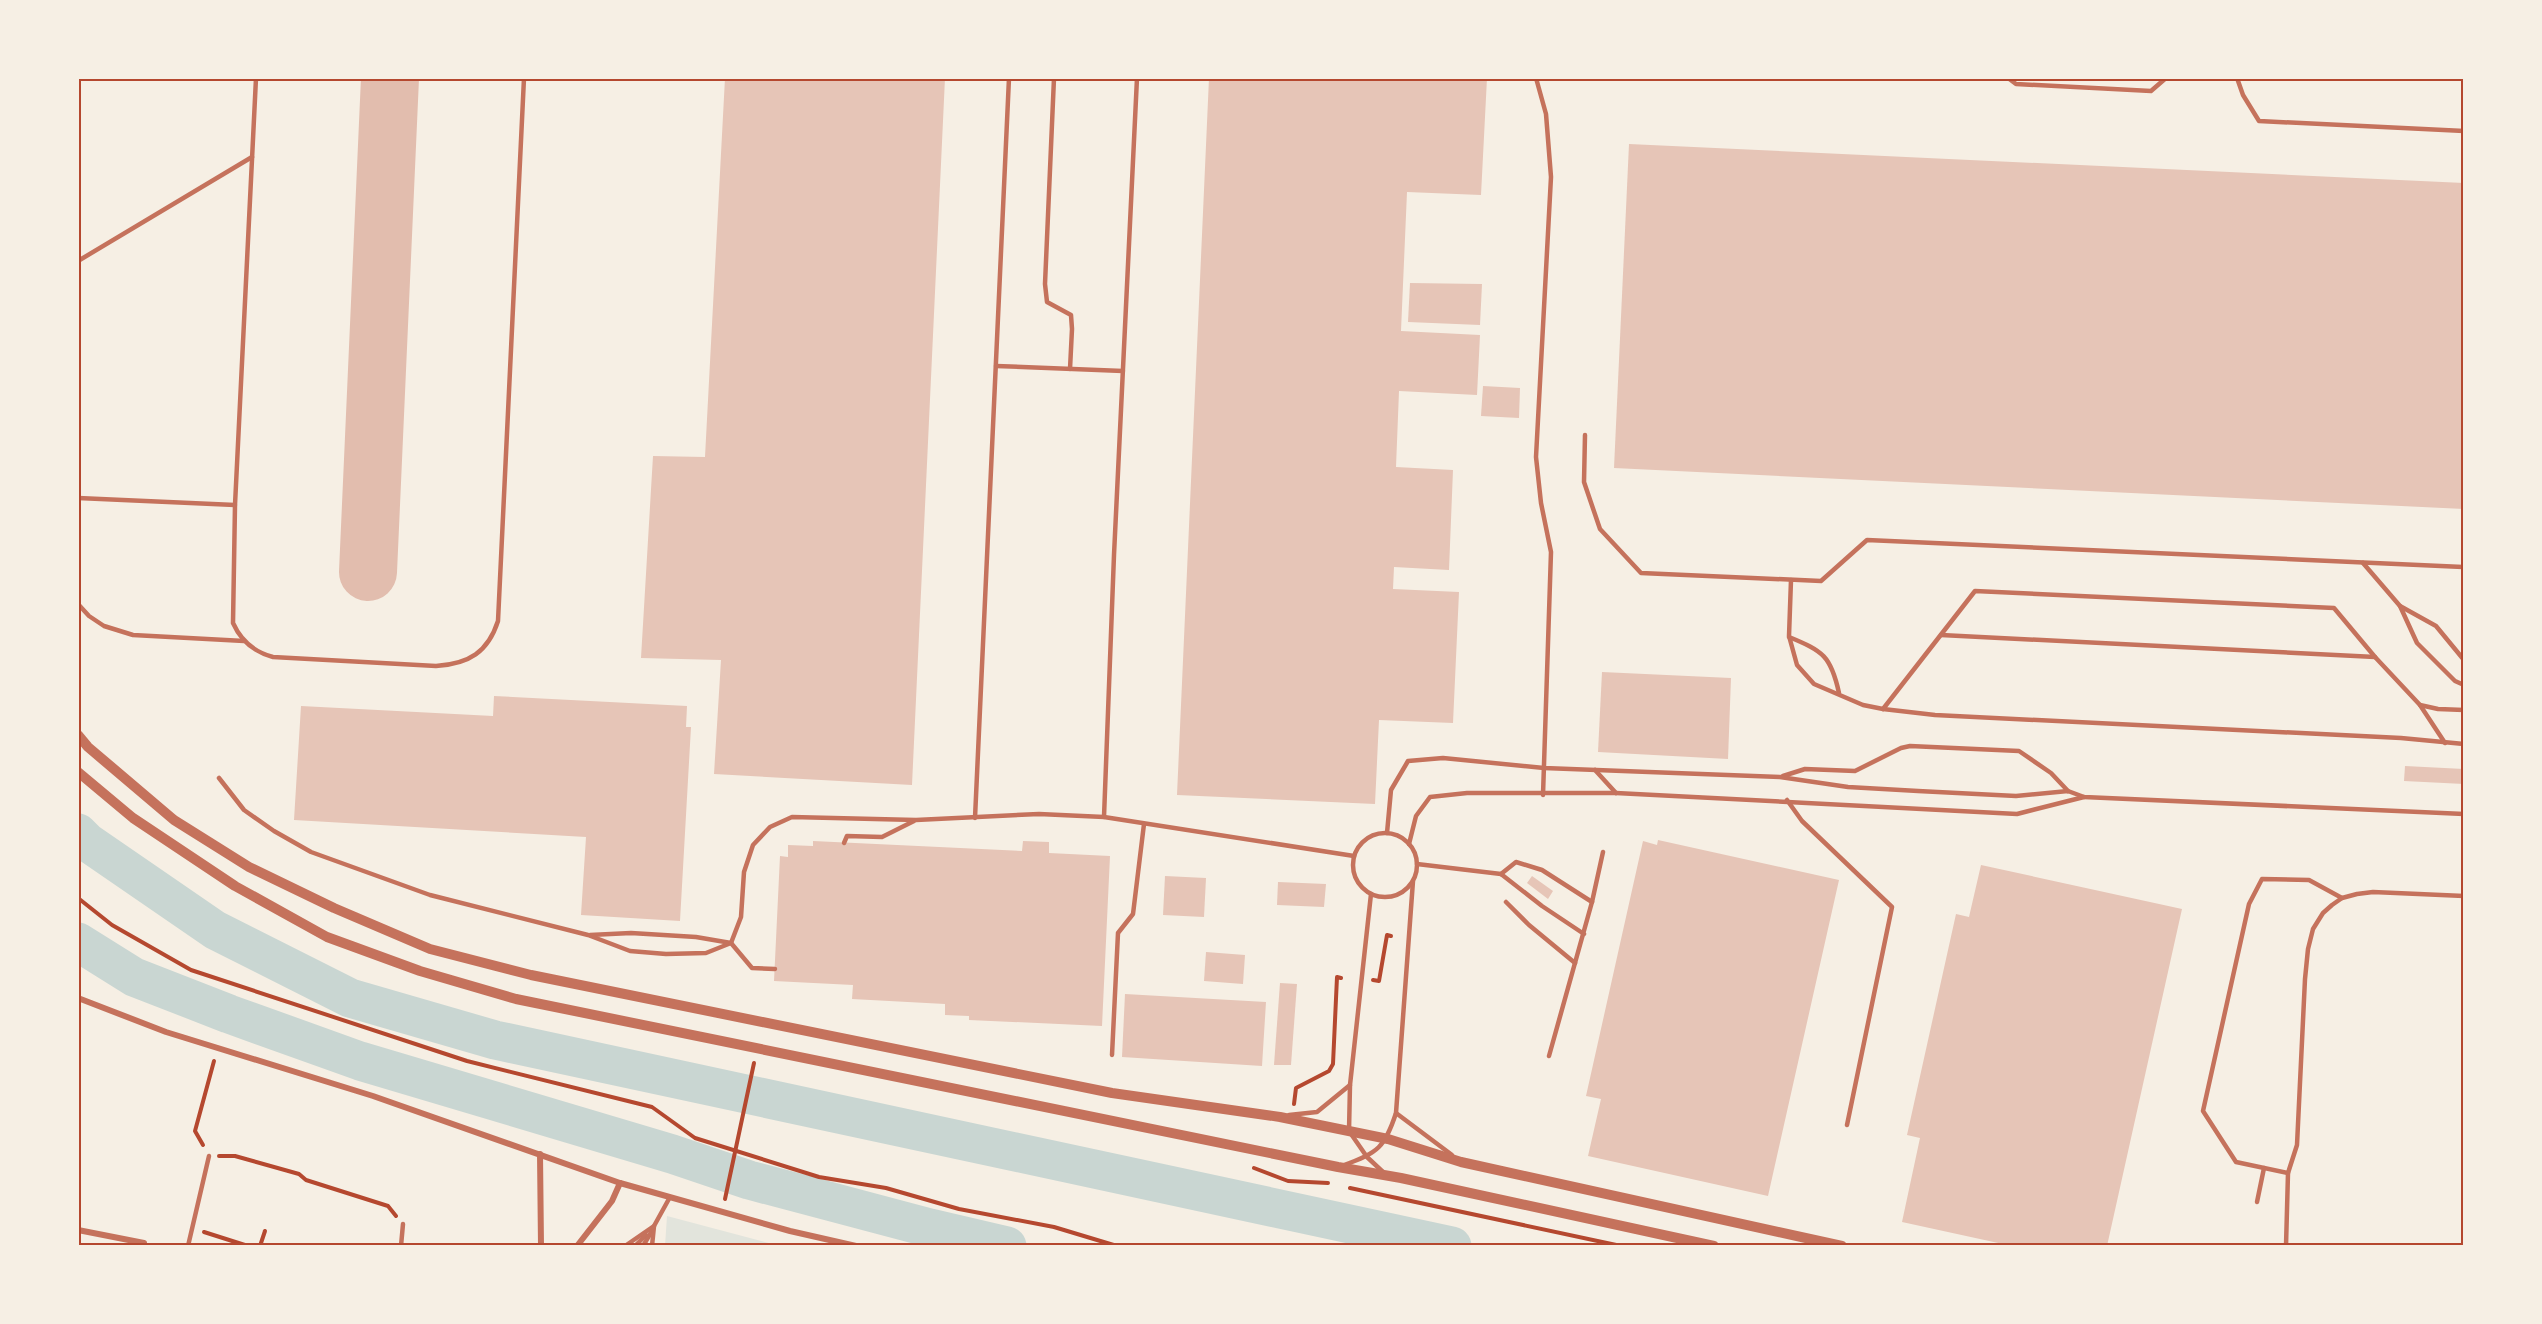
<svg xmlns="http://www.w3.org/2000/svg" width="2542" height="1324" viewBox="0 0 2542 1324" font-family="Roboto,sans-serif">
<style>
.green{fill:#e2e4dc}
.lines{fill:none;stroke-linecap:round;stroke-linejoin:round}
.river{stroke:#c9d6d2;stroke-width:39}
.taxiway{stroke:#e2bdae;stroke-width:58}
.building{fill:#e6c5b7}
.path{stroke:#b5482f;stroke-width:4}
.service{stroke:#c5725c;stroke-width:4.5}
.minor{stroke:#c5725c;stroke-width:6}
.tertiary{stroke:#c5725c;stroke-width:10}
.neatline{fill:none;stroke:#b5482f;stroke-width:2}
</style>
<rect width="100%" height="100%" fill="#f6efe4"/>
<path class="green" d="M667,1216L780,1246H665Z"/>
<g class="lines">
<g class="river">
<path d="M78,833L87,842L215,930L350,998L495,1040L1452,1246"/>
<path d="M78,942L134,977L229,1014L360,1061L672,1154L749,1180L930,1228L1007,1246"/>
</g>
<path class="taxiway" d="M368,572L390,78"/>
</g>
<g class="building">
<path d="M725,78H945L912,785L714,774L721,660L641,658L653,456L705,457Z"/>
<path d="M1209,78H1487L1481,195L1407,192L1401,331L1480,335L1477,395L1399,391L1396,467L1453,470L1449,570L1394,567L1393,589L1459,592L1453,723L1379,720L1375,804L1177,795Z"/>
<path d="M1629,144L2464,183V509L1614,468Z"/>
<path d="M1410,283L1482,284L1480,325L1408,322Z"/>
<path d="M1483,386L1520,388L1519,418L1481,416Z"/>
<path d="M1602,672L1731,678L1728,759L1598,752Z"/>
<path d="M494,696L687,706L686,727H691L680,921L581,915L586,837L294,820L301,706L493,716Z"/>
<path d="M2405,766L2464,769V784L2404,781Z"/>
<path d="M1658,840L1839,880L1768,1196L1588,1156L1601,1099L1586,1096L1643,841L1657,845Z"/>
<path d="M813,841L1022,851L1023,841L1049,842V853L1110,856L1102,1026L969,1020V1016L945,1015V1004L852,999L853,985L774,981L780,856L788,857V845L813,846Z"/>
<path d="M1981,865L2182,909L2107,1246H2012L1902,1222L1920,1138L1907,1135L1956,914L1969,917Z"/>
<path d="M1165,876L1206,878L1204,917L1163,915Z"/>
<path d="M1532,876L1553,891L1548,899L1527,883Z"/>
<path d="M1278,882L1326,884L1324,907L1277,905Z"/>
<path d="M1206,952L1245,955L1243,984L1204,981Z"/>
<path d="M1280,983L1297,984L1291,1065H1274Z"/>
<path d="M1125,994L1266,1002L1262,1066L1122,1057Z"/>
</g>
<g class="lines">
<g class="path">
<path d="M78,898L112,925L191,970L467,1061L652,1107L695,1138L819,1177L886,1188L959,1209L1054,1227L1117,1246"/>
<path d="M1373,980L1379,981L1387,935L1391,936"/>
<path d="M1294,1104L1296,1088L1329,1071L1333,1064L1337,977L1341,978"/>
<path d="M203,1145L195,1131L214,1061"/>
<path d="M219,1156H235L299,1174L306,1180L388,1206L396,1216"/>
<path d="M1254,1168L1288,1181L1328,1183"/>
<path d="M1350,1188L1621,1246"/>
<path d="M725,1199L754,1063"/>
<path d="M204,1232L248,1246"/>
<path d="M260,1246L265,1231"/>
</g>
<g class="service">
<path d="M256,78L235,505L233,623C241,641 254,652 273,657L436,666C469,664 488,652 498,621L524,78"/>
<path d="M1054,78L1045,284L1047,302L1071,315L1072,329L1070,369"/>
<path d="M1536,78L1546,114L1551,177L1536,457L1541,503L1551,552L1543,795"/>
<path d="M2008,78L2016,84L2151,91L2166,78"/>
<path d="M2237,78L2243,95L2259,121L2464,131"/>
<path d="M78,261L252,157"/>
<path d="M996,366L1123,371"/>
<path d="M1585,435L1584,482L1600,529L1641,573L1821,581L1867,540L2463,567"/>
<path d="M78,498L235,505"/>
<path d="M2363,563L2400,606L2417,643L2455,681L2464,685"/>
<path d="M1791,580L1789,636L1797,665L1814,684L1863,705L1883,709L1935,715L2401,738L2464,744"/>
<path d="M78,604L89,616L104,626L133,635L244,641"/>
<path d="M2400,606L2436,626L2464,660"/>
<path d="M1941,635L2375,657L2420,705L2445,743"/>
<path d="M1789,637C1823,651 1831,656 1839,693"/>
<path d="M2420,705L2438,709L2464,710"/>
<path d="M1883,709L1975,591L2334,608L2375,657"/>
<path d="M1595,770L1616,793"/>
<path d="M1783,776L1805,769L1855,771L1901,748L1910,746L2019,751L2051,773L2068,791"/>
<path d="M219,778L244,810L274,831L311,852L430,895L588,935L630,951L666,954L706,953L731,943"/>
<path d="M1787,800L1802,821L1892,907L1847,1125"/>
<path d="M1104,817L1114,555L1137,78"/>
<path d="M975,818L1009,78"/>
<circle cx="1385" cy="865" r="32"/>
<path d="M1387,833L1391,790L1408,761L1443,758L1544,768L1780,777L1848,787L1918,791L2016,796L2068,791L2084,797L2464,814"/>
<path d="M844,843L847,836L882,837L914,821"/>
<path d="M1409,844L1416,816L1430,797L1467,793H1616L2017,814L2084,797"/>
<path d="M1417,864L1501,874L1542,906L1584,934"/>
<path d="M1501,874L1516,862L1542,870L1592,902"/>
<path d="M1371,894L1350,1085L1349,1131L1367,1157L1383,1172"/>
<path d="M1506,902L1529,925L1575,963"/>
<path d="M590,935L631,933L696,937L731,943L752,968L775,969"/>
<path d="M731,943L741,917L744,872L753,845L770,827L792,817L916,820L1039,814L1104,817L1354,856"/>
<path d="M1112,1055L1118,933L1133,914L1144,824"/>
<path d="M1549,1056L1592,902L1603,852"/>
<path d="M1396,1113L1452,1155"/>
<path d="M1289,1115L1317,1112L1350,1085"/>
<path d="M1344,1165C1378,1153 1385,1147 1396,1113L1413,881"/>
<path d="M2288,1173L2236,1162L2203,1111L2249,904L2262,879L2309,880L2342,898"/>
<path d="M2257,1202L2264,1168"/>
<path d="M188,1246L209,1156"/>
<path d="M401,1246L403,1224"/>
<path d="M625,1246L654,1226"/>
<path d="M635,1246L646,1235"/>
<path d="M643,1246L653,1229"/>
<path d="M652,1246L654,1226L670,1197"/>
<path d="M2286,1246L2288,1173L2297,1145L2305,979L2308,949L2313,929L2323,913L2332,905L2342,898L2357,894L2373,892L2464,896"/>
</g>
<g class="minor">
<path d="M78,998L166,1032L373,1096L620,1183L790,1231L856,1246"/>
<path d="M540,1154L541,1246"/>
<path d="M78,1230L144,1243"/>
<path d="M577,1246L612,1201L620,1183"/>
</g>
<g class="tertiary">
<path d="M78,735L88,747L174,820L249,867L334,908L430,949L531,975L1112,1093L1280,1117L1388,1139L1461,1162L1842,1246"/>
<path d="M78,772L133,818L235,886L327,937L420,971L516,999L1338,1167L1401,1178L1714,1246"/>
</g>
</g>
<rect width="2542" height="1324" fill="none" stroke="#f6efe4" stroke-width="159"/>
<rect x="80" y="80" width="2382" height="1164" class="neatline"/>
</svg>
